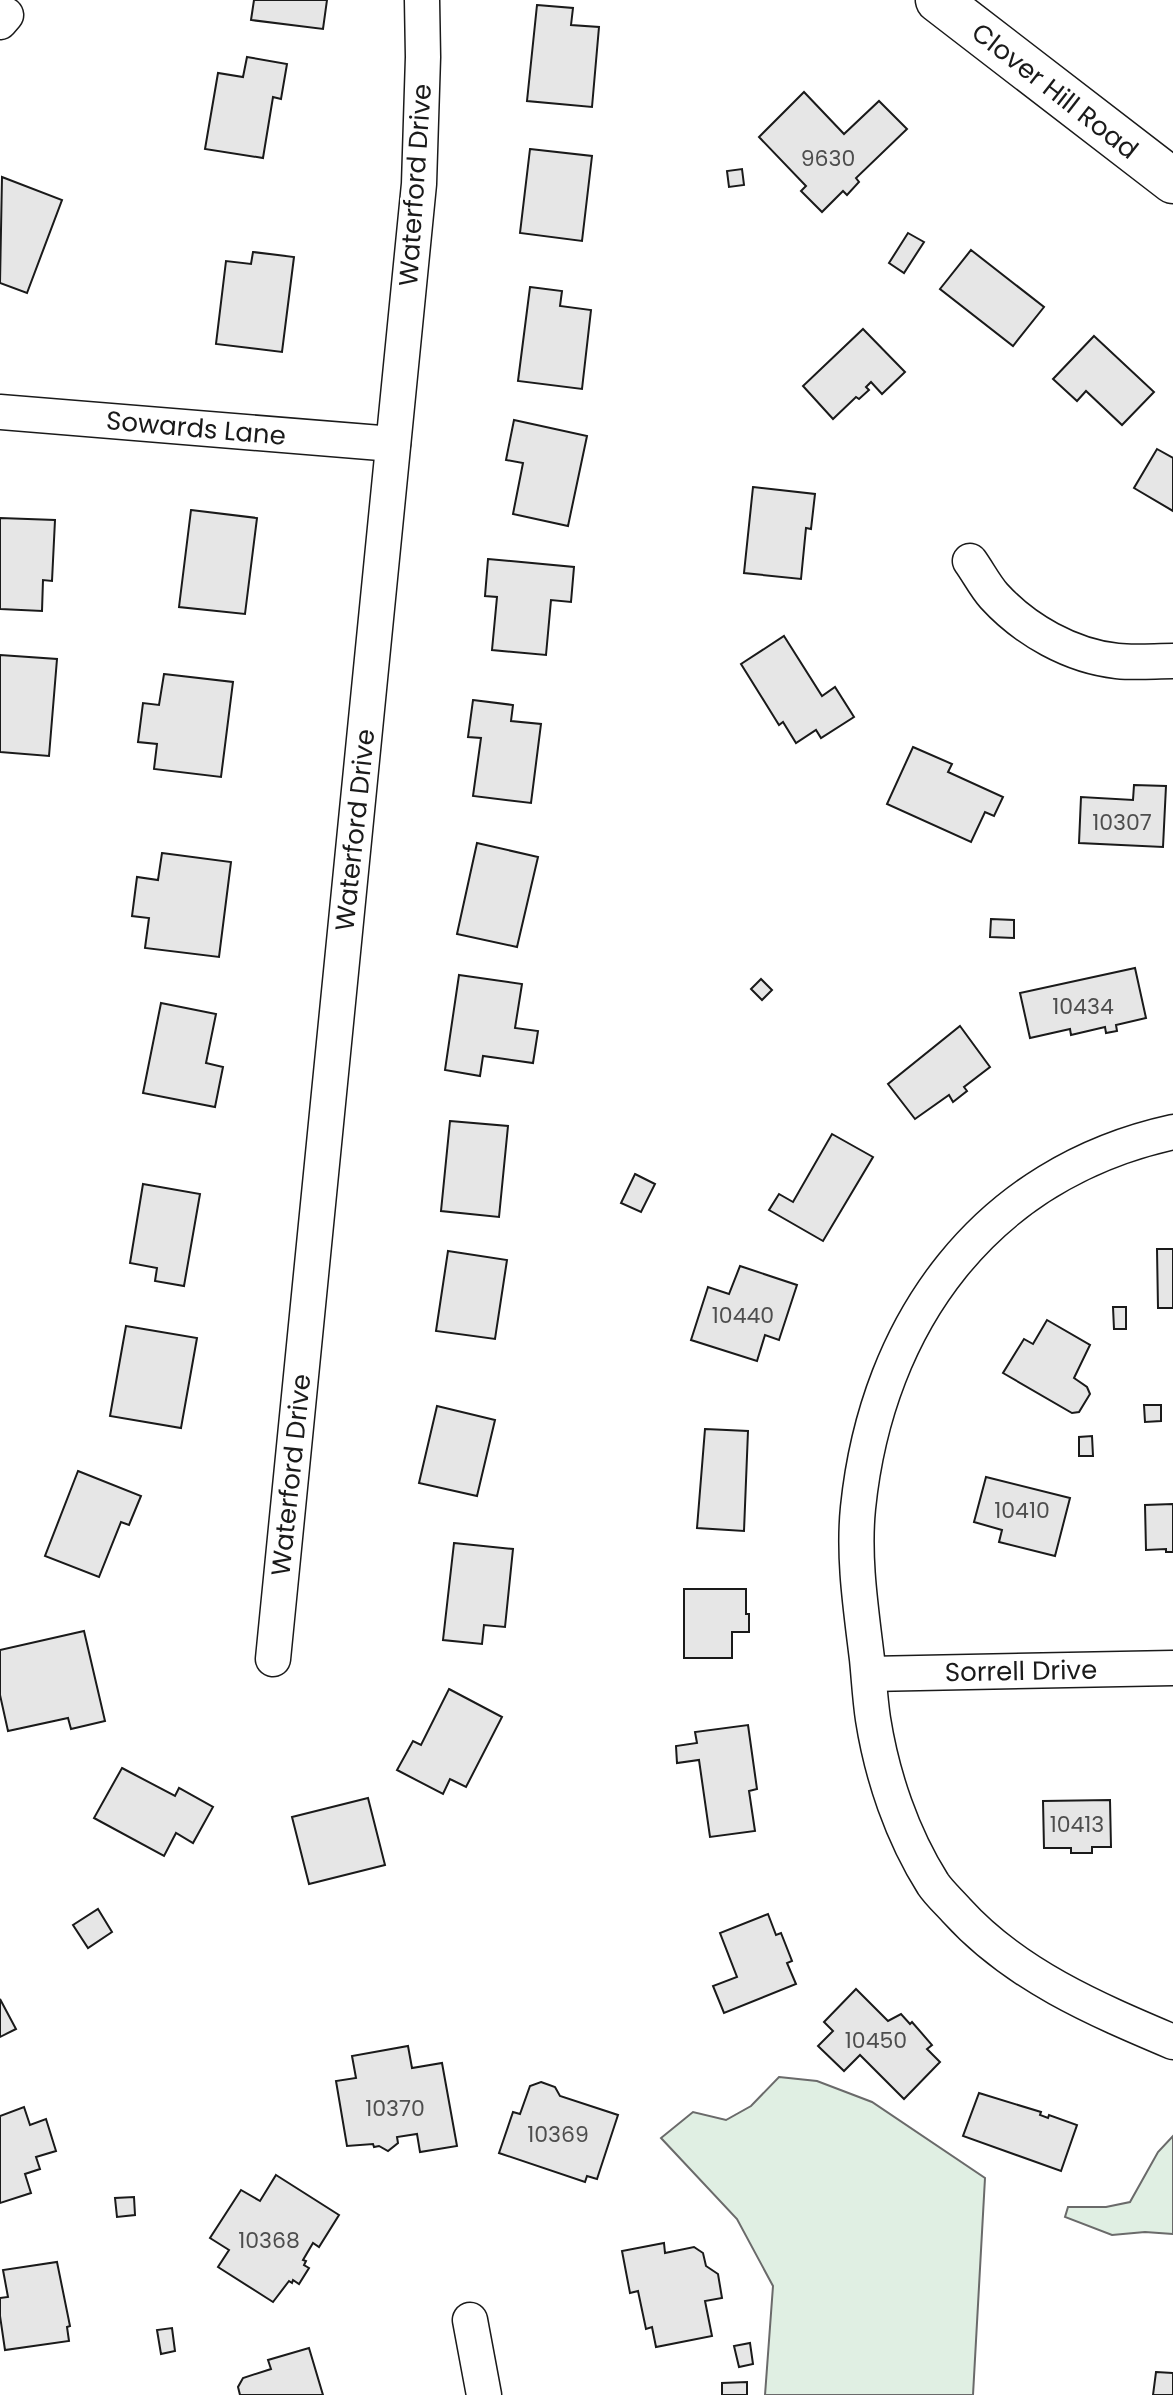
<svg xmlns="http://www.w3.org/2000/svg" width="1173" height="2395" viewBox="0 0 1173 2395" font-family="Poppins,sans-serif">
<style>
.green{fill:#e0efe3;stroke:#6a6a6a;stroke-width:2}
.building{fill:#e6e6e6;stroke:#1a1a1a;stroke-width:2}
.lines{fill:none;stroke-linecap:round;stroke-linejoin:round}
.street-casing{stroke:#1a1a1a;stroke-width:37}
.secondary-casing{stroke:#1a1a1a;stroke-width:47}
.street{stroke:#fff;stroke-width:34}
.secondary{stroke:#fff;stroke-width:44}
.labels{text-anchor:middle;stroke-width:6;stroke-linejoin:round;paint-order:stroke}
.number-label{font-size:22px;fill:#4d4d4d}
.street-label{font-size:26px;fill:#1a1a1a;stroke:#fff}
</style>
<rect width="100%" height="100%" fill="#fff"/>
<g class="green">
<path d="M779,2077L817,2081L872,2102L985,2178L973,2395H765L773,2286L737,2219L661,2138L693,2112L726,2120L751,2106Z"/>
<path d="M1173,2136V2234L1145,2232L1112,2235L1065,2217L1068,2207H1106L1130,2202L1158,2152Z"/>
</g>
<g class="building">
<path d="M254,0H327L323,29L251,20Z"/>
<path d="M537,5L573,8L571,25L599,27L592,107L527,101Z"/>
<path d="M247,57L287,64L281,99L273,97L263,158L205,149L218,73L243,77Z"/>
<path d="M804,92L844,134L879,101L907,129L856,178L859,182L847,195L843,191L822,212L801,191L806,186L759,137Z"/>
<path d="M530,149L592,156L582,241L520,233Z"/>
<path d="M742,169L744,185L729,187L727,171Z"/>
<path d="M2,177L62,200L27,293L0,283Z"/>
<path d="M908,233L924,242L904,273L889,263Z"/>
<path d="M971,250L1044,307L1013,346L940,289Z"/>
<path d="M253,252L294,257L282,352L216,344L226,261L251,264Z"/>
<path d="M530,287L562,291L560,306L591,310L582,389L518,381Z"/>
<path d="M863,329L905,372L882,394L871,382L866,387L869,390L859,399L856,397L833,419L803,386Z"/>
<path d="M1094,336L1154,392L1122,425L1086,391L1077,401L1053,379Z"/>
<path d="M514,420L587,436L568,526L513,514L523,463L506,460Z"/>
<path d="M1157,449L1173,458V511L1134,488Z"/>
<path d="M753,487L815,494L811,529L806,528L801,579L744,573Z"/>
<path d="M191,510L257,518L245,614L179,607Z"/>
<path d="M0,518L55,520L52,581L43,580L42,611L0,609Z"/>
<path d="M488,559L574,567L571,602L551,600L546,655L492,650L497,597L485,596Z"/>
<path d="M784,636L822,696L835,687L854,717L821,738L816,730L796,743L783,722L779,725L741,664Z"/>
<path d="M0,655L57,659L49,756L0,752Z"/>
<path d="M164,674L233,682L221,777L154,769L157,744L138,742L143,703L159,705Z"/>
<path d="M473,700L513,705L511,721L541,724L531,803L473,796L481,738L468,737Z"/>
<path d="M913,747L952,764L948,772L1003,797L994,816L985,812L971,842L887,804Z"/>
<path d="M1134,785L1166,786L1163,847L1079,843L1081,797L1133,800Z"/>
<path d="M477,843L538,857L517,947L457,934Z"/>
<path d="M162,853L231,862L219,957L145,948L149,918L132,916L137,877L158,880Z"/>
<path d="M991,919L1014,920V938L990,937Z"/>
<path d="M1135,968L1146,1018L1116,1025L1117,1031L1106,1033L1105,1027L1071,1035L1070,1029L1030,1038L1020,993Z"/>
<path d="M459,975L522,984L515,1028L538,1031L533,1063L483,1056L480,1076L445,1070Z"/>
<path d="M761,979L772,990L762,1000L751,989Z"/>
<path d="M161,1003L216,1014L206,1063L223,1067L215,1107L143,1093Z"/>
<path d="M960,1026L990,1067L964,1087L967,1091L953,1102L949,1095L915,1119L888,1084Z"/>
<path d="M450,1121L508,1126L499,1217L441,1211Z"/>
<path d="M832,1134L873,1157L823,1241L769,1210L779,1194L793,1202Z"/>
<path d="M635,1174L655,1184L641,1212L621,1203Z"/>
<path d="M143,1184L200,1194L184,1286L155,1281L157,1268L130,1263Z"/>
<path d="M1157,1249H1173V1308H1158Z"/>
<path d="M448,1251L507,1260L495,1339L436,1331Z"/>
<path d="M740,1266L797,1285L779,1340L765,1335L757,1361L691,1340L708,1287L729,1294Z"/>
<path d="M1113,1307H1126V1329H1114Z"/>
<path d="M1047,1320L1090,1345L1074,1378L1087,1387L1090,1394L1079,1412L1072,1413L1003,1373L1024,1339L1033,1344Z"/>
<path d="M126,1326L197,1338L181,1428L110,1416Z"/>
<path d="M1144,1405H1161V1421L1145,1422Z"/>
<path d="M437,1406L495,1420L477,1496L419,1483Z"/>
<path d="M705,1429L748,1431L744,1531L697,1528Z"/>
<path d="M1092,1436L1093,1456H1079V1437Z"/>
<path d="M78,1471L141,1496L129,1525L121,1522L99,1577L45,1556Z"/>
<path d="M986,1477L1070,1498L1055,1556L999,1542L1002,1530L974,1522Z"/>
<path d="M1173,1504V1552H1166V1549L1146,1550L1145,1505Z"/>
<path d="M454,1543L513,1549L505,1627L484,1625L482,1644L443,1640Z"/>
<path d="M684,1589H746V1614H749V1632H732V1658H684Z"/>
<path d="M84,1631L105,1721L71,1729L68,1718L8,1731L0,1695V1650Z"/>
<path d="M449,1689L502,1717L466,1787L450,1779L443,1794L397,1770L413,1741L421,1745Z"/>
<path d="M748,1725L757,1789L749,1791L755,1831L710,1837L699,1760L677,1763L676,1746L697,1743L695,1732Z"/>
<path d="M122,1768L175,1796L179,1788L213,1807L193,1843L176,1833L164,1856L94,1818Z"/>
<path d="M368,1798L385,1865L309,1884L292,1817Z"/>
<path d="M1110,1800L1111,1847H1092V1853H1071V1848H1044L1043,1801Z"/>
<path d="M98,1909L112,1932L88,1948L73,1925Z"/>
<path d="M768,1914L776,1935L781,1933L792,1961L787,1963L796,1984L724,2013L713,1986L737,1977L720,1933Z"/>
<path d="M856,1989L888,2021L901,2014L910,2024L912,2022L932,2045L927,2049L940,2062L904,2099L860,2055L844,2071L818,2046L833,2031L824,2022Z"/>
<path d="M0,1999L16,2029L0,2037Z"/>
<path d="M408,2046L412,2068L442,2063L457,2146L420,2152L417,2134L397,2137L398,2143L388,2151L379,2146L374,2147L373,2144L347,2146L336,2081L356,2078L352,2056Z"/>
<path d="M541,2082L555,2087L560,2096L618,2115L597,2179L587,2176L585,2182L499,2153L513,2112L520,2114L530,2086Z"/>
<path d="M979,2093L1041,2112L1040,2115L1048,2118L1049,2115L1077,2125L1061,2171L963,2136Z"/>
<path d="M24,2107L30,2125L46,2119L56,2151L36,2157L40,2169L25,2174L31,2193L0,2203V2116Z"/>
<path d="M276,2175L339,2215L319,2247L313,2243L303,2260L306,2261L304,2265L309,2268L299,2284L293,2280L292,2283L289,2281L273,2302L218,2267L229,2250L210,2238L241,2190L260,2201Z"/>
<path d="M134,2197L135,2215L117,2217L115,2198Z"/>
<path d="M664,2243L665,2253L694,2247L703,2253L706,2266L718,2274L722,2298L705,2301L712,2336L656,2347L652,2327L646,2329L638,2291L630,2293L622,2251Z"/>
<path d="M57,2262L70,2326L67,2327L69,2341L5,2350L0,2316V2298L8,2297L3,2270Z"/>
<path d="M172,2328L175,2351L161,2354L157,2330Z"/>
<path d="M750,2343L753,2364L739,2367L734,2346Z"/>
<path d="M309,2348L323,2395H240L238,2387L243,2378L271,2369L268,2360Z"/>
<path d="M1156,2372L1173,2373V2395H1153Z"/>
<path d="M747,2382V2395H722V2383Z"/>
</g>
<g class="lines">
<defs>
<g id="street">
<path d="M0,22L6,15"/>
<path d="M0,412L393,444"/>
<path d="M970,561C978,572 985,586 994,596C1025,630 1071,656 1117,661C1136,663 1155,661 1173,661"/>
<path d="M1173,1132C986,1173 877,1322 858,1508C853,1558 861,1609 867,1659C869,1679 870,1699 873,1719C882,1776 902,1835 933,1884C939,1893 949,1902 957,1911C1015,1975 1095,2009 1173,2042"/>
<path d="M273,1659L419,184L423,57L422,0"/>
<path d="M869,1674L1173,1668"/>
<path d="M470,2320L484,2395"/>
</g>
<path id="secondary" d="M938,0L1173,181"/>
</defs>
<use href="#street" class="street-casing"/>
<use href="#secondary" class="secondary-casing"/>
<use href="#street" class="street"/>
<use href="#secondary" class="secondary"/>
</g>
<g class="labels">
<g class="number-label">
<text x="828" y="166">9630</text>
<text x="1122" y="830">10307</text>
<text x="1083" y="1014">10434</text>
<text x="743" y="1323">10440</text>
<text x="1022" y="1518">10410</text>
<text x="1077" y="1832">10413</text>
<text x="876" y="2048">10450</text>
<text x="395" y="2116">10370</text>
<text x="558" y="2142">10369</text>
<text x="269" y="2248">10368</text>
</g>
<g class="street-label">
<text transform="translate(1055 91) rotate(38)" y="9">Clover Hill Road</text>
<text transform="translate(415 185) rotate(-86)" y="9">Waterford Drive</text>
<text transform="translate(196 428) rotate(5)" y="9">Sowards Lane</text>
<text transform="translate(355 830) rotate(-84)" y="9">Waterford Drive</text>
<text transform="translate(291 1475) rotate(-84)" y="9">Waterford Drive</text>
<text transform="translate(1021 1671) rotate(-1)" y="9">Sorrell Drive</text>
</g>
</g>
</svg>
